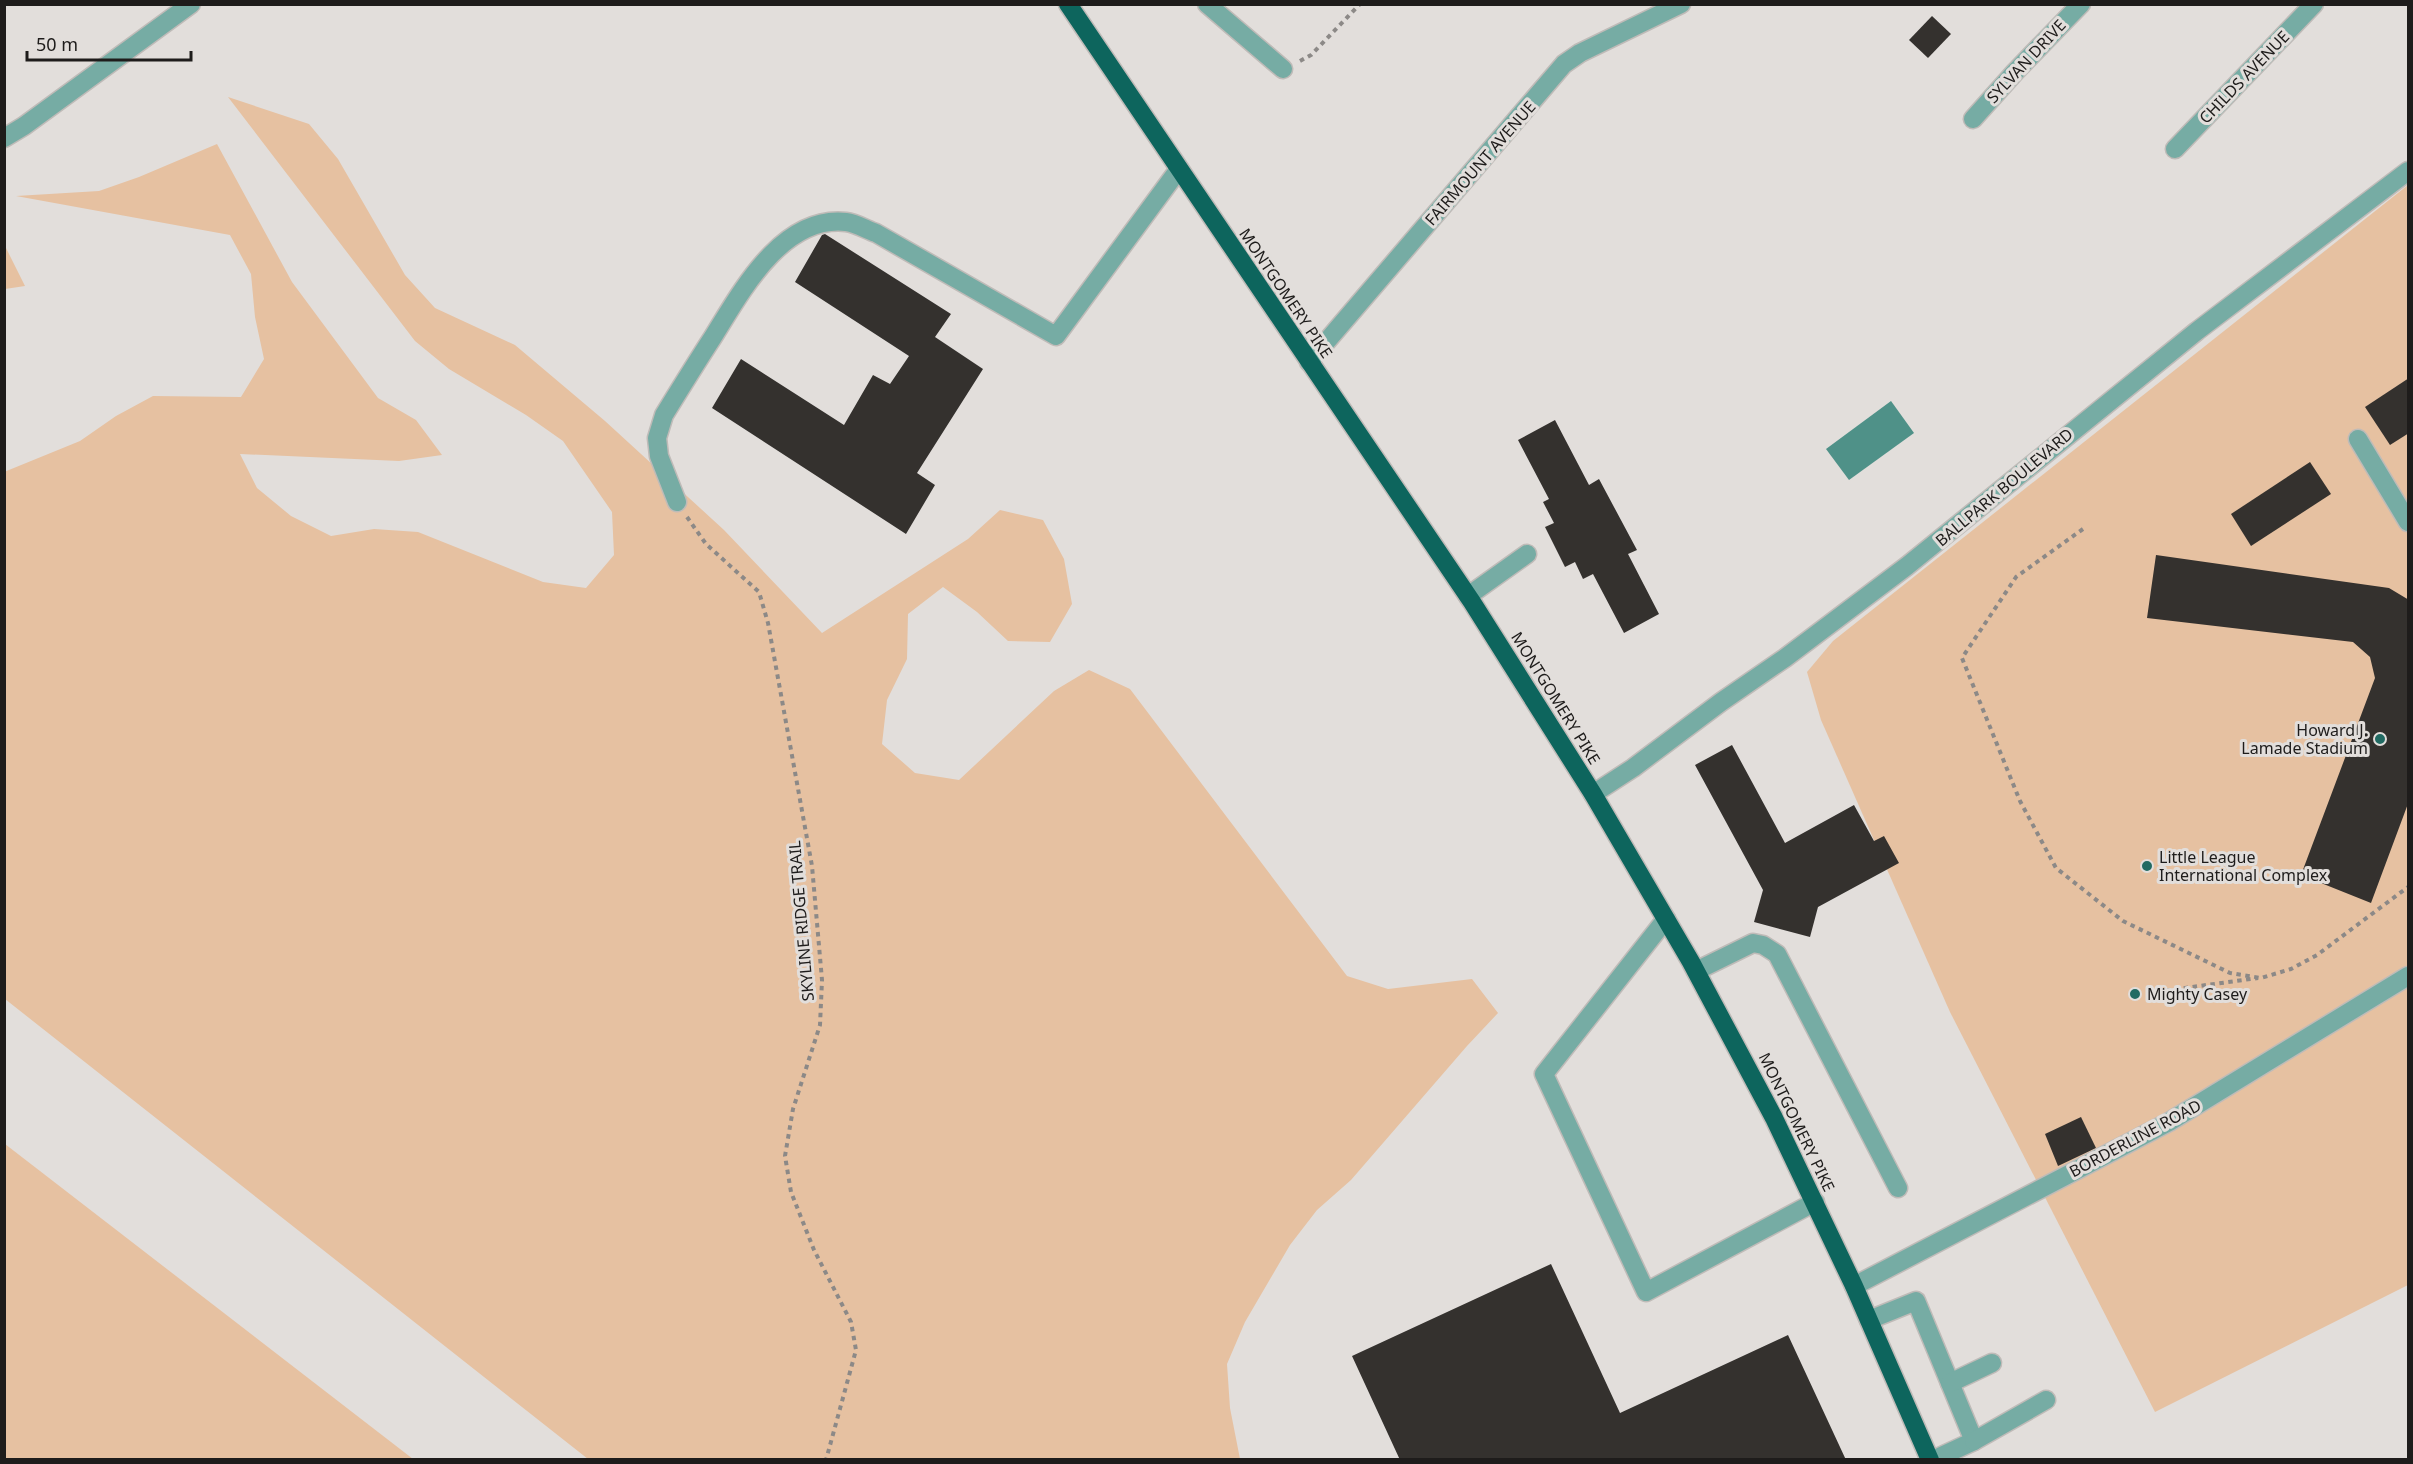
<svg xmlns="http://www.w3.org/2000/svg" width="2413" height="1464" viewBox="0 0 2413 1464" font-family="'Noto Sans',sans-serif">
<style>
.green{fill:#e6c1a1}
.water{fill:#4f9188}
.building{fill:#34312e}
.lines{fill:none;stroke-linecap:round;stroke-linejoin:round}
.minor-casing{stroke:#bfbbb8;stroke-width:21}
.highway-casing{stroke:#bfbbb8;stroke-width:21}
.path{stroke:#8c8987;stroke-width:4;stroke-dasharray:4.5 4.5;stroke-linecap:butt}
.minor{stroke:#76aca4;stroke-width:18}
.highway{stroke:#0d655d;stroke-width:18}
.poi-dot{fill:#216a62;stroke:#e2dedb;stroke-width:2}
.labels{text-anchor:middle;stroke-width:6;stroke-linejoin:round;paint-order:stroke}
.street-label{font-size:16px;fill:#1e1c1b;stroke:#e2dedb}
.poi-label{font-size:16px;fill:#1e1c1b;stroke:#e2dedb;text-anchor:start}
</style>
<rect width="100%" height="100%" fill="#e2dedb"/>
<g class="green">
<path d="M228,97L309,124L338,159L405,275L435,308L515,345L605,421L724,530L822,633L968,539L1000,510L1043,520L1064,559L1072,604L1050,642L1008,641L977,612L943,587L908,614L907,659L887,700L882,744L915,773L959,780L1054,691L1089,670L1130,689L1347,976L1388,989L1472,979L1498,1013L1467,1046L1351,1180L1317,1210L1290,1245L1245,1322L1227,1364L1230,1408L1240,1459H588L5,999L4,472L80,441L116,416L153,396L241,397L264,359L255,317L251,274L230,235L16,196L99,191L139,177L217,144L292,282L378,398L416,420L442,455L399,461L240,454L257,488L291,516L331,536L374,529L418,532L543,582L586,588L614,555L612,512L563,441L526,415L449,369L415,341Z"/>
<path d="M2408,185V1285L2155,1412L1950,1012L1821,720L1807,672L1833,641Z"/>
<path d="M5,246L25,286L5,289Z"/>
<path d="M5,1144L413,1459H5Z"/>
</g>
<path class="water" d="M1891,401L1914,433L1849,480L1826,449Z"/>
<g class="building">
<path d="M1932,16L1951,34L1928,58L1909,40Z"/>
<path d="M825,234L951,314L935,337L983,369L917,473L935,485L906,534L712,408L741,359L844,425L873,375L890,384L909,356L795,282L822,235Z"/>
<path d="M2409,378V433L2390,445L2365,407Z"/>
<path d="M1555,420L1589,485L1599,479L1637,550L1628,554L1659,614L1624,633L1593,574L1583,579L1575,562L1565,567L1545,527L1554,523L1543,502L1549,499L1518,440Z"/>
<path d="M2310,462L2331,494L2251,546L2231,514Z"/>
<path d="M2156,555L2389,588L2409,600V801L2371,903L2301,875L2375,678L2370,657L2353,642L2147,618Z"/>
<path d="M1732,745L1785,843L1854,805L1874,841L1884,836L1899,863L1818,907L1810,937L1754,922L1763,890L1695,765Z"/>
<path d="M2081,1117L2096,1148L2058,1166L2045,1134Z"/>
<path d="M1551,1264L1620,1413L1788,1335L1846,1460H1400L1352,1356Z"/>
</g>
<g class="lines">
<defs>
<g id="minor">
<path d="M1207,4L1283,69"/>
<path d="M1973,119L2015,72L2081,4"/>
<path d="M4,138L24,126L191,4"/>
<path d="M2175,149L2314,4"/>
<path d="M1309,362L1564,64L1580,53L1681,4"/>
<path d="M2358,439L2408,522"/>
<path d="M677,502L659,456L657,438L664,415C680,389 696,363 713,337C741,292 782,215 846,222C856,223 867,230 876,233L1056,336L1179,169"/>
<path d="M1468,596L1527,554"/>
<path d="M1593,794L1633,768L1721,702L1785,658L1907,566L2197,331L2408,171"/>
<path d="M1666,919L1544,1074L1646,1292L1815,1202"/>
<path d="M1696,971L1753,943L1763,945L1777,954L1898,1188"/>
<path d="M1854,1286L2169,1122L2408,976"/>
<path d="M1869,1320L1916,1301L1974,1441L1933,1460"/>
<path d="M1950,1383L1992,1363"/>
<path d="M1974,1441L2046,1400"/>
</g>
<path id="highway" d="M1068,4L1472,602L1593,794L1691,962L1774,1118L1854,1286L1930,1460"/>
</defs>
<use href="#minor" class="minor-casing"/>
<use href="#highway" class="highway-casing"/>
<g class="path">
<path d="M1300,61L1311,55L1360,4"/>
<path d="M687,517L706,544L759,592L768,623L812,866L822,980L820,1025L793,1109L785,1156L791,1192L814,1250L851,1322L856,1350L826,1460"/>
<path d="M2083,529L2016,577L1962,658L2020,801L2056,868L2123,921L2230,973L2261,978L2291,969L2317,955L2408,887"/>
<path d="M2148,993L2258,978"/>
</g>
<use href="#minor" class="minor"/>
<use href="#highway" class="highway"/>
</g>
<g class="poi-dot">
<circle cx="2380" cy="739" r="6"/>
<circle cx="2147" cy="866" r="6"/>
<circle cx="2135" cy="994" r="6"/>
</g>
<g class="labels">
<g class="street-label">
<text transform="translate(2026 61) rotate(-47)" y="6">SYLVAN DRIVE</text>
<text transform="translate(2244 77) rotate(-46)" y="6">CHILDS AVENUE</text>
<text transform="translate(1480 163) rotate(-49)" y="6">FAIRMOUNT AVENUE</text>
<text transform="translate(1286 293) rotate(56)" y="6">MONTGOMERY PIKE</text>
<text transform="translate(2004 487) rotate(-40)" y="6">BALLPARK BOULEVARD</text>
<text transform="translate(1556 698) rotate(58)" y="6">MONTGOMERY PIKE</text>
<text transform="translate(801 921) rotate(-95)" y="6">SKYLINE RIDGE TRAIL</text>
<text transform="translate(1797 1122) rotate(64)" y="6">MONTGOMERY PIKE</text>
<text transform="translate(2135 1138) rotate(-28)" y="6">BORDERLINE ROAD</text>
</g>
<g class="poi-label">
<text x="2368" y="736" text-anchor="end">Howard J.<tspan x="2368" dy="18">Lamade Stadium</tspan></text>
<text x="2159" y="863">Little League<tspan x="2159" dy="18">International Complex</tspan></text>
<text x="2147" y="1000">Mighty Casey</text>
</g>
</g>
<rect width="2413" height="1464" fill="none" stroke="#1e1c1b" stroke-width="12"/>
<path d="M27 51v9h164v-9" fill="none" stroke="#1e1c1b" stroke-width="3"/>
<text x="36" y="51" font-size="18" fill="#1e1c1b" stroke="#e2dedb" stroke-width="4.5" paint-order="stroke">50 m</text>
</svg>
